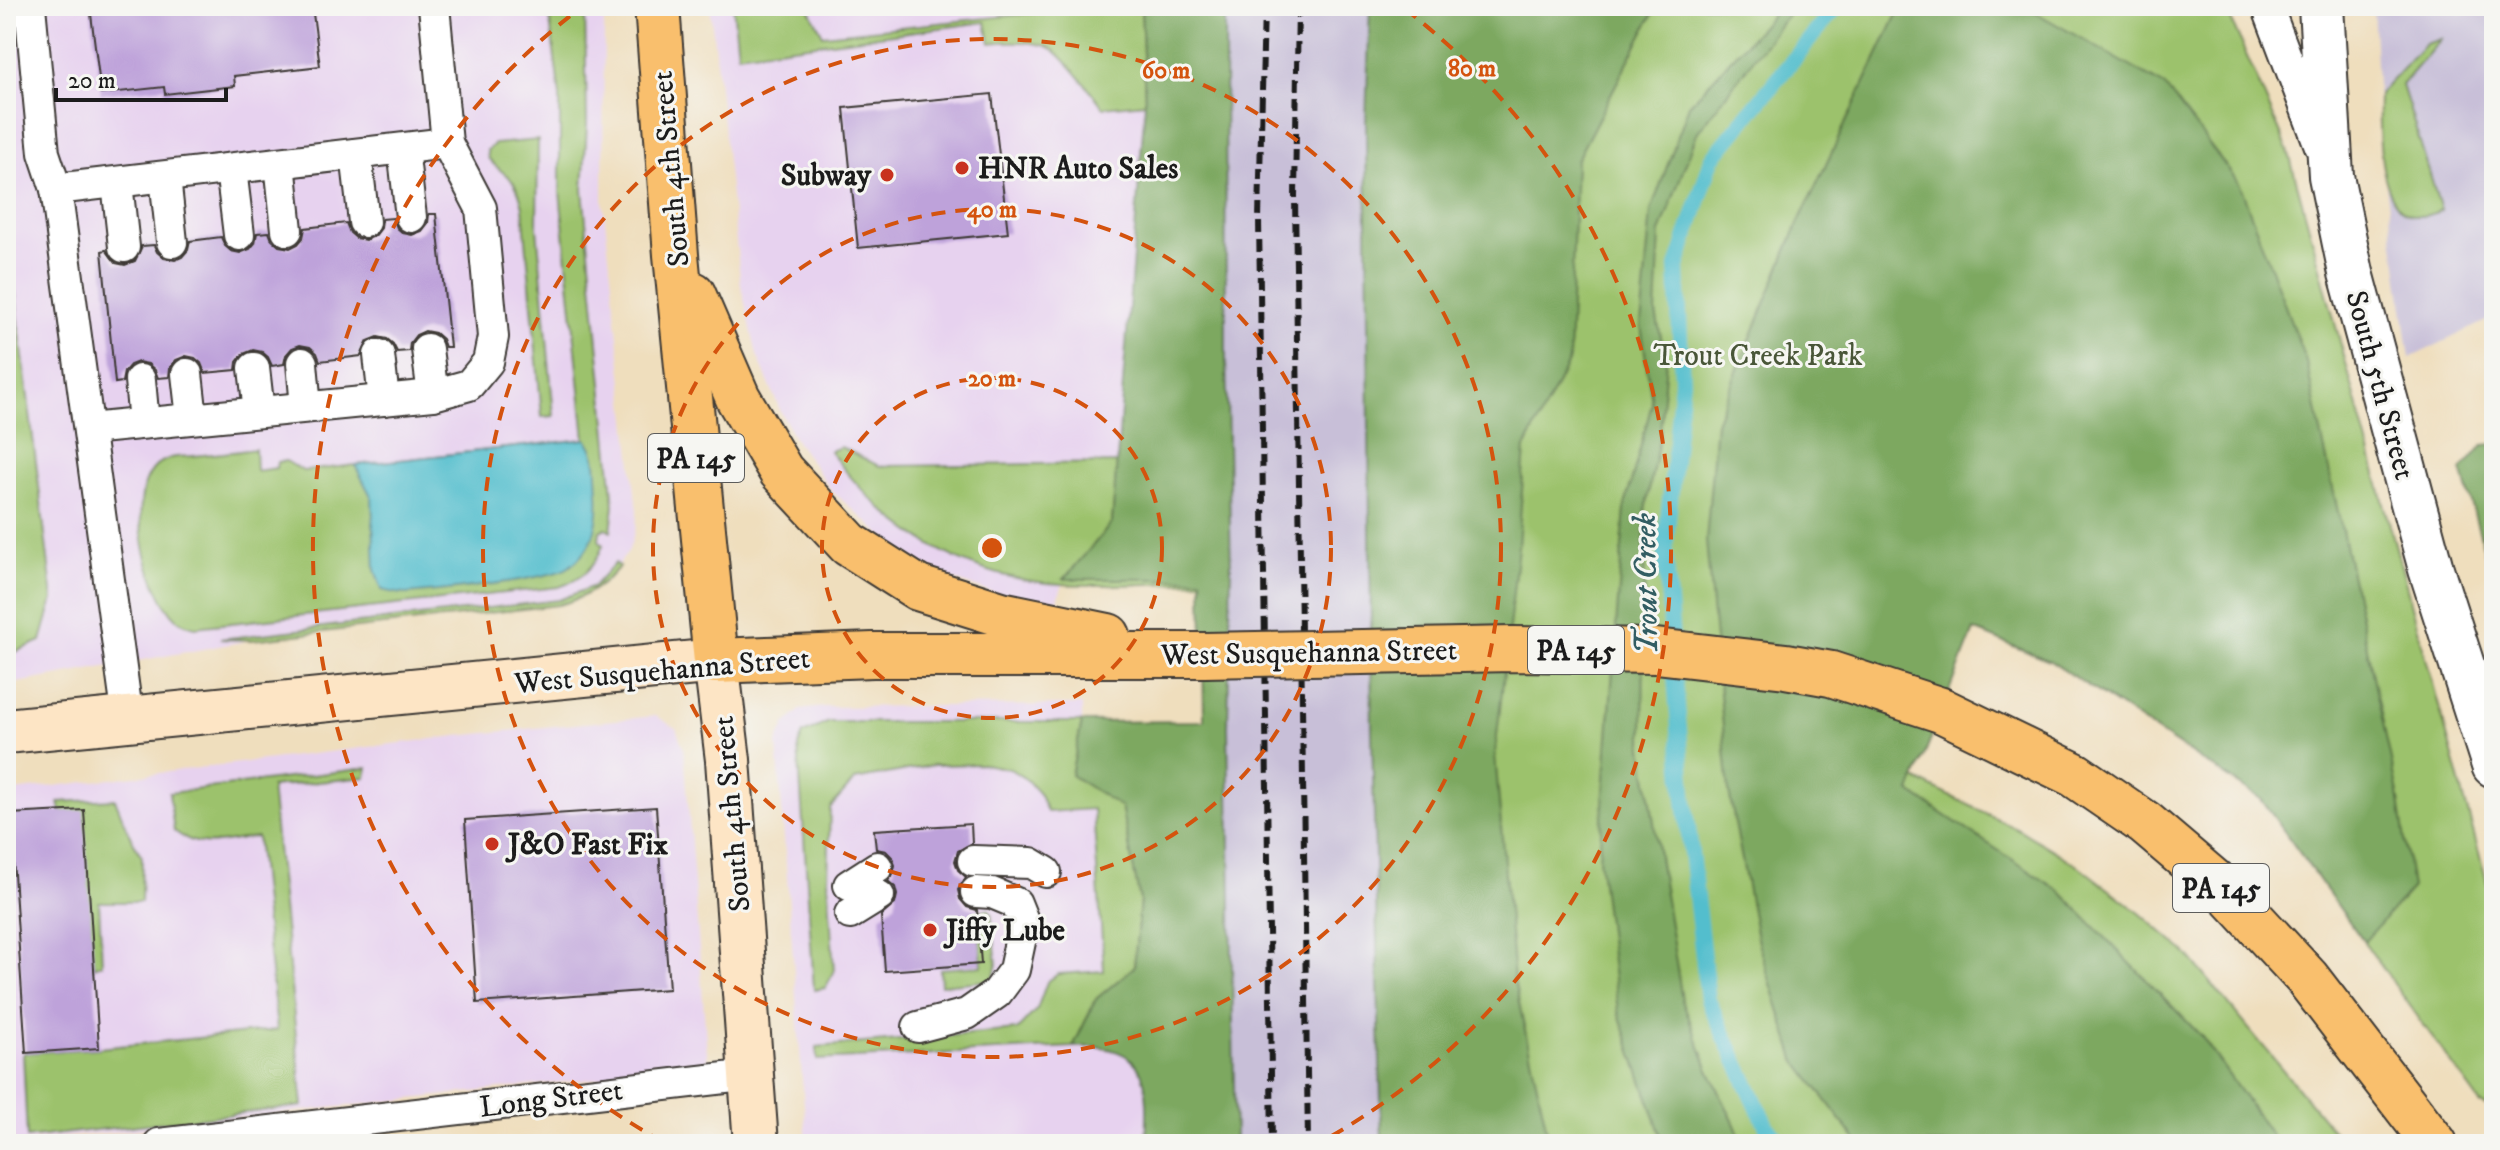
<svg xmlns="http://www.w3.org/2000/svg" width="2500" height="1150" viewBox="0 0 2500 1150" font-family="'IM FELL DW Pica',serif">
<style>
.built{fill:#e7d2ef}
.industrial{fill:#c8bfd8}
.green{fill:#9cc26c;stroke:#5c6f44;stroke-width:2}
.forest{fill:#7da860;stroke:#4c623e;stroke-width:2}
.water{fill:#52becd;stroke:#376d74;stroke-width:2}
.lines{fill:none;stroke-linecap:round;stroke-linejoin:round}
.stream{stroke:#52becd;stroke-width:16}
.building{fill:#bea2da}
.service-casing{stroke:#3c3934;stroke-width:34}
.minor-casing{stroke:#3c3934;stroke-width:48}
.secondary-casing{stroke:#3c3934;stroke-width:48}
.primary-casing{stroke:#3c3934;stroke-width:48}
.service{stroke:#fff;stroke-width:30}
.minor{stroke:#fff;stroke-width:44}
.secondary{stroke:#fde5c5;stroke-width:44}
.primary{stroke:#f9bf6d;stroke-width:44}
.rail{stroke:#1c1c1c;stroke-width:6;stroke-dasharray:12 6;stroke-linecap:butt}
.primary-bridge-casing{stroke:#3c3934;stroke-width:48;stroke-linecap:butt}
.primary-bridge{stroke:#f9bf6d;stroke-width:44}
.ring{fill:none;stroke:#d4530e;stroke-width:4;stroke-dasharray:14 10}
.poi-dot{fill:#c8321e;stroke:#f6f6f2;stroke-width:3}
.labels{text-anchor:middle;stroke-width:6;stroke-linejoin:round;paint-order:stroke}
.shield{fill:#f6f6f2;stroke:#5d5d5c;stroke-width:2}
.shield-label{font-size:28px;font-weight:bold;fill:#1c1c1c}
.poi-label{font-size:30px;font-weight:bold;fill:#1c1c1c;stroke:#f6f6f2;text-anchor:start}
.street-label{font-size:30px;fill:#1c1c1c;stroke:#f6f6f2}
.park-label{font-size:30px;fill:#495638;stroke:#f6f6f2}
.water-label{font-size:32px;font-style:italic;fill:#325d63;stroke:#f6f6f2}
.centre{fill:#d4530e;stroke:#f6f6f2;stroke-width:4}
.ring-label{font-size:24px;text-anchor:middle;font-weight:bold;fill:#d4530e;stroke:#f6f6f2;stroke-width:6;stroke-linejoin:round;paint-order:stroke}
</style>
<rect width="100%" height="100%" fill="#f6f6f2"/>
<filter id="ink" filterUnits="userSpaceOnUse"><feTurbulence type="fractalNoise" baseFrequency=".0125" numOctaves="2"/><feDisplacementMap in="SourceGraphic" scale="16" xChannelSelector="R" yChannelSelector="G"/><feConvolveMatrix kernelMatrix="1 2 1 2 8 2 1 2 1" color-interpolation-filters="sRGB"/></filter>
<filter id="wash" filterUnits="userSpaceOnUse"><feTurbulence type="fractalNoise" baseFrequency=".006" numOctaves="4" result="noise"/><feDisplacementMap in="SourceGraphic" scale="32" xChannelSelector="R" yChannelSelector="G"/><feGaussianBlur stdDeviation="1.8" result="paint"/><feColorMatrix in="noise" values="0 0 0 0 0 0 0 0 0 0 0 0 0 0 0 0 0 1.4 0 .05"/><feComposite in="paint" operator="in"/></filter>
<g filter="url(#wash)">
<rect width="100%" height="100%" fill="#efdebd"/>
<g class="built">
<path d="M6,6H604L603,201L637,511L636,527L629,550L606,582L577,600L252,640L6,685Z"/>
<path d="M710,6H1141L1145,103L1112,523L1064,579L1058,600L1007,597L941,576L902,553L832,491L796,441L780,410L757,355L741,286Z"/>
<path d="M1082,705V722L1071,775L1121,806L1134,967L1096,1000L1074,1047H1089L1126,1053L1142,1071L1148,1098L1146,1144H807L777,743L785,725L800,710L825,707Z"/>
<path d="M656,716L676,728L684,750L708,1066L14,1143L6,1037V792L457,736Z"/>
</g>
<g class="industrial">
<path d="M1225,6H1370L1366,122L1372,735L1382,1144H1235L1228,727L1231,568L1226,358Z"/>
<path d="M2373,6H2494V317L2410,358L2380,142Z"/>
</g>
<g class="green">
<path d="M548,6H585L587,124L583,190L614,505L611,531L606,528L600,531L599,540L603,545C595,568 580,580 559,587L195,627C189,625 182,624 178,620C147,593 117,477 168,459C175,456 186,457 193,456C214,454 235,452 255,449L256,471L276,468L277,462L286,461L303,471L585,439L560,192V96Z"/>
<path d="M733,6H808L823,35L1103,6H1141L1145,103L1103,107C1093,94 1061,51 1047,46C1029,41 1008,41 990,43L986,22L738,54Z"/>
<path d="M1518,6H2230L2227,11L2288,150L2494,908V1110L2480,1103L2261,799L2050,661L1974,630L1915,779L2018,829L2080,867L2141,914L2188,955L2344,1144H1448Z"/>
<path d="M2441,39L2402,85L2441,210C2376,243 2378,132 2379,94L2425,44Z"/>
<path d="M538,140L537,227L554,416L542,417L523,207C515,172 506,180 488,158L487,150L495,144Z"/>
<path d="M6,246L11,260L53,599L41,641L6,656Z"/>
<path d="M841,447L879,466L1117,463L1112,523L1065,579L1203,578L1202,582C1156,583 1108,587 1061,584C964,579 887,529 830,451Z"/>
<path d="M615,563L619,567C602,587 583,599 558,605L252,640L220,639L559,600L594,586Z"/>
<path d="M829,722H1082L1071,775L1121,806L1140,900L1134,967L1096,1000L1073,1047L817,1060V1047L1017,1030L1037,1009L1047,982L1058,974L1104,971L1093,809L1047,812L1040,795L1027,780L1010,769L984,764L934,765L855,780L830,808L828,878L834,972L825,988L814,990L798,746L803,734Z"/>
<path d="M368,768L366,777L271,787L303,1106L27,1138L23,1053L99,1048L277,1030L257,837C224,840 203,853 174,831L169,793Z"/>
<path d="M115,799L129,834L142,857L141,902H99L102,964L94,967L59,802Z"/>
<path d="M988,909L991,912L997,964L993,980L941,985L940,969L982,966L978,911Z"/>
</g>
<g class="forest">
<path d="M1141,6H1225L1226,358L1231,568L1228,727L1235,1144H1146C1149,1080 1151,1044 1073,1047L1096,999L1134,967L1140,900L1121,807L1071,775L1082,722L1204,721L1202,579H1064L1112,523L1145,103Z"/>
<path d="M1370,6H1657L1576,161L1569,361L1525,448L1518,547L1495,754L1514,980L1550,1144H1382L1372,735L1366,122Z"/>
<path d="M1780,6H1794L1697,133L1660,233L1656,313L1666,361L1660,434L1645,511L1643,748L1660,863L1682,1000L1709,1070L1744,1144H1664L1618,1011L1599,859L1625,506L1652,403L1641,325L1651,211L1689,105Z"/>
<path d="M1901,6H2024L2165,86L2240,185L2306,362L2398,793L2412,888L2364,942L2261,799L2050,661L1974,630L1910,792L2060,891L2202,1037L2277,1144H1859L1795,1059L1758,943L1729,792L1706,541L1716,422L1797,226Z"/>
<path d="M2494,444V586L2462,470L2483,445Z"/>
</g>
<path class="water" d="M586,439C599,454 596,472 598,491C600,522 595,548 569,567C554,579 432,592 406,594C398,594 390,592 382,590L375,570L372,498L355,465Z"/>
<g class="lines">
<path class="stream" d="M1783,1144L1767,1127L1708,1000L1684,792L1665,550L1682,381L1677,267L1712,159L1837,6"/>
</g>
<g id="blocks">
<g class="building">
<path d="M90,6H312L320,66L234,76L235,86L165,94L164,87L101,94Z"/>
<path d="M992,94L1008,233L858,248L844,108Z"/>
<path d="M429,214H436L450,347H445L442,339L435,333L425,331L416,335L410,343L409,351L397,352L393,344L387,339L378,337L368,341L361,356L320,361L317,353L310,347L300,345L292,348L286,355L284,364L272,366L268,357L262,352L253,350L243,354L237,362L236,370L205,373L201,363L195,358L186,356L176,360L170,368L169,377L158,378L155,370L148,364L138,362L130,365L124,372L122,382L115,383L102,251L106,250L116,263L125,265L135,261L142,246L154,245L157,252L164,258L175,260L182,257L188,250L190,241L221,237L225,246L231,251L240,253L250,249L255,243L257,233L269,232L272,240L279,246L290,248L298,244L303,238L305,228L346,223L350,233L356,238L365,240L375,236L381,228L382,219L393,218L397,228L403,233L412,235L422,231L428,223Z"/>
<path d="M656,807L669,989L477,1003L465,820Z"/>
<path d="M84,810L99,1048L26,1053L10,814Z"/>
<path d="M971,824L972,843L958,851L955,861L958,870L966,877L958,890L960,899L967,907L977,910L981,964L885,971L881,916L895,904L897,895L895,887L888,881L893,874L895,865L892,857L886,851L876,849L874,830Z"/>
</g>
</g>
</g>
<g filter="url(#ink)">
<use href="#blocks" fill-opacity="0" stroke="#3c3934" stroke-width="2"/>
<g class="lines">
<defs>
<g id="service">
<path d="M30,6L44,153L56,189L128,720"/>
<path d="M2267,6L2320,146"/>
<path d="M403,149L411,217"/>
<path d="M356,154L364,222"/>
<path d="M280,163L287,230"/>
<path d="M231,169L239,235"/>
<path d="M165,177L172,242"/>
<path d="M117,183L124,247"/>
<path d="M56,189L447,143"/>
<path d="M427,349L433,395"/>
<path d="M379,355L384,400"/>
<path d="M302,363L306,407"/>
<path d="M254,368L259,412"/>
<path d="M187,374L192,418"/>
<path d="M140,380L144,423"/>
<path d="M89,429L433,395L469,385L488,362L493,337L481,208L447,143L434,6"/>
<path d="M973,861L1031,863L1046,872"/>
<path d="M849,885L877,867"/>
<path d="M850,914L879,896"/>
<path d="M918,1027L967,1014L997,993L1014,970L1024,923L1016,903L992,893L976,892"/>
<path d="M159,1144L751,1075"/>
</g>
<path id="minor" d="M2321,6L2331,176L2351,273L2431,569L2494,765"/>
<path id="secondary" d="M6,731L716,661L728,760L756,1144"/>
<g id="primary">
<path d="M657,6L676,255L716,661L873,655H1204"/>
<path d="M693,294L738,398L781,471L849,544L918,588L1001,614L1108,636"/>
<path d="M1941,710L2075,775L2145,823L2231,896L2307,978L2435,1144"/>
</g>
</defs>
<use href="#service" class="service-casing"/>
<use href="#minor" class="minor-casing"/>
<use href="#secondary" class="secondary-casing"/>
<use href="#primary" class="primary-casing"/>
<use href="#service" class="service"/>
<use href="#minor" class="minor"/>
<use href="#secondary" class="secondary"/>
<use href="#primary" class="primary"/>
<g class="rail">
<path d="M1264,6L1259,219L1272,1144"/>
<path d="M1298,6L1295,196L1308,1144"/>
</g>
<defs>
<path id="primary-bridge" d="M1204,655L1513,649L1656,651L1786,666L1831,674L1941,710"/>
</defs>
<use href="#primary-bridge" class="primary-bridge-casing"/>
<use href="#primary-bridge" class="primary-bridge"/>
</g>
</g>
<g class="ring">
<circle cx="992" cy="548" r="170"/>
<circle cx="992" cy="548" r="339"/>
<circle cx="992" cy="548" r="509"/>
<path d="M663 1142A679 679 0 0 1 579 9M1405 9A679 679 0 0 1 1321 1142"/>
</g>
<g class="poi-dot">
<circle cx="962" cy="168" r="8"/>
<circle cx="887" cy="175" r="8"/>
<circle cx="492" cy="844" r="8"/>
<circle cx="930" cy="930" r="8"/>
</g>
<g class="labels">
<g class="shield">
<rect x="648" y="434" width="96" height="48" rx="6"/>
<rect x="1528" y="626" width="96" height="48" rx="6"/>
<rect x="2173" y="864" width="96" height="48" rx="6"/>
</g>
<g class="shield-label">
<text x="696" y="468">PA 145</text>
<text x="1576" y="660">PA 145</text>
<text x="2221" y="898">PA 145</text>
</g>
<g class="poi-label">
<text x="978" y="178">HNR Auto Sales</text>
<text x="871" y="185" text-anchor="end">Subway</text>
<text x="508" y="854">J&amp;O Fast Fix</text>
<text x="946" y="940">Jiffy Lube</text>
</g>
<g class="street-label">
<text transform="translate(670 169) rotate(-95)" y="10">South 4th Street</text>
<text transform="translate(2381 385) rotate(75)" y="10">South 5th Street</text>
<text transform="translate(1309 652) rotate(-1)" y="10">West Susquehanna Street</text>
<text transform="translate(662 670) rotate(-5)" y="10">West Susquehanna Street</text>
<text transform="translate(731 814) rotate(-95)" y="10">South 4th Street</text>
<text transform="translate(551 1098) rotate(-7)" y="10">Long Street</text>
</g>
<g class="park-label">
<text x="1758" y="365">Trout Creek Park</text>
</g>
<g class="water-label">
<text transform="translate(1645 584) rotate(-91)" y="11">Trout Creek</text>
</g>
</g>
<circle cx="992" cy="548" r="12" class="centre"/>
<g class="ring-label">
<text x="1472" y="76">80 m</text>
<text x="1166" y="78">60 m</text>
<text x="992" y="217">40 m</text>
<text x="992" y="386">20 m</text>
</g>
<rect width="2500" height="1150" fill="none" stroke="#f6f6f2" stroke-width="32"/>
<path d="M56 88v12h170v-12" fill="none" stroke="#1c1c1c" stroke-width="4"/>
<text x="68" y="88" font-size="24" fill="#1c1c1c" stroke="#f6f6f2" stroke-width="6" paint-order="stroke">20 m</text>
</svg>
